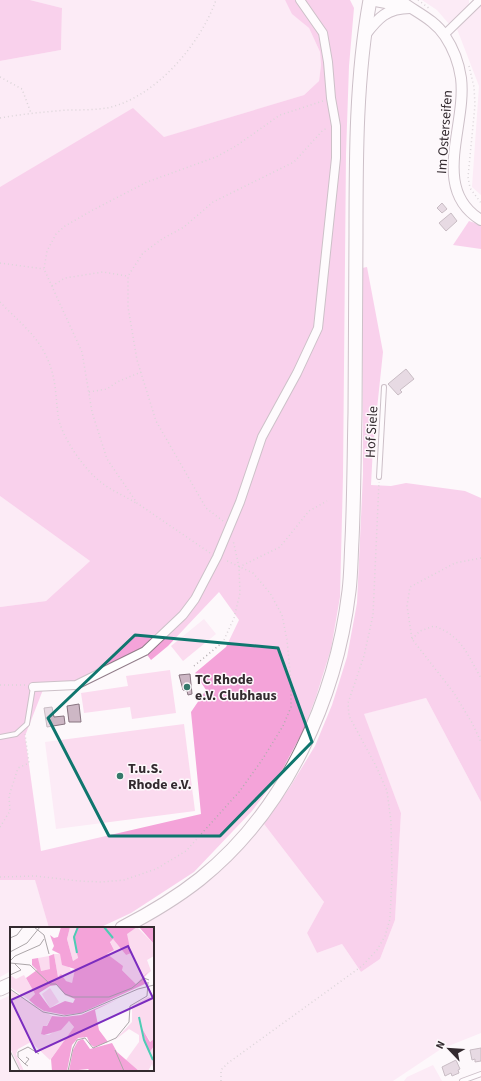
<svg xmlns="http://www.w3.org/2000/svg" width="481" height="1081" viewBox="0 0 481 1081" font-family="'Source Sans 3',sans-serif">
<style>
.green{fill:#fbdbef}
.forest{fill:#f4a3d9;fill-rule:evenodd}
.building{fill:#cdb7c5;stroke:#887480}
.lines{fill:none;stroke-linecap:round;stroke-linejoin:round}
.service-casing{stroke:#927d8a;stroke-width:6}
.minor-casing{stroke:#927d8a;stroke-width:10}
.tertiary-casing{stroke:#927d8a;stroke-width:12}
.primary-casing{stroke:#927d8a;stroke-width:15}
.path{stroke:#b2acaf;stroke-width:1.5;stroke-dasharray:1 3;stroke-linecap:butt}
.service{stroke:#fff;stroke-width:4}
.minor{stroke:#fff;stroke-width:8}
.tertiary{stroke:#fff;stroke-width:10}
.primary{stroke:#fff;stroke-width:13}
.marked{fill:none;stroke:#0f766e;stroke-width:3;stroke-linejoin:round}
.poi-dot{fill:#35796b;stroke:#fdf8fb;stroke-width:1.5}
.labels{text-anchor:middle;stroke-width:3;stroke-linejoin:round;paint-order:stroke}
.street-label{font-size:14px;fill:#332a2f;stroke:#fdf8fb}
.poi-label{font-size:14px;font-weight:bold;fill:#332a2f;stroke:#fdf8fb;text-anchor:start}
.inset-river{fill:none;stroke:#4dccb4;stroke-width:2}
.inset-road{fill:none;stroke:#aca6a9;stroke-width:1}
.view{fill:#7b2cbf;fill-opacity:0.15;stroke:#7b2cbf;stroke-width:2}
.inset-edge{fill:none;stroke:#332a2f;stroke-width:2}
</style>
<rect width="100%" height="100%" fill="#fdf8fb"/>
<g class="green">
<path d="M30,0H285L293,14L309,28L320,52L321,65L319,81L304,95L0,187V61L61,50L62,8Z"/>
<path d="M422,0H469V6L449,24L437,10Z"/>
<path d="M481,5V195L472,187L479,86L457,29Z"/>
<path d="M0,496L90,561L46,601L0,607Z"/>
<path d="M204,619L216,634L183,661L171,646Z"/>
<path d="M170,670L176,713L132,719L130,707L84,713L81,693L128,686L126,676Z"/>
<path d="M426,698L481,802V1033L441,1049L393,1081H0V1000L11,995V1070H153V928H140L207,882L264,824L324,902L307,933L317,953L342,944L361,972L380,959L395,920L401,813L363,714Z"/>
<path d="M184,724L195,811L56,829L45,742Z"/>
<path d="M35,879L49,928H11V971L0,977V880Z"/>
<path d="M433,1065L442,1081H404L407,1077Z"/>
</g>
<g class="forest">
<path d="M0,0H30L62,8L61,50L0,61Z"/>
<path d="M285,0H350L354,8L349,66L346,154L343,476L340,597L331,649L316,697L303,731L280,774L252,811L194,872L131,913L99,928H49L35,880H0V607L46,601L90,561L0,496V187L133,108L164,137L304,95L319,81L321,65L320,52L309,28L292,14ZM219,592L239,620L226,647L195,673L206,690L191,712L201,814L41,851L25,736L46,682L75,681L142,648L151,660L168,646Z"/>
<path d="M469,221L481,225V249L453,245Z"/>
<path d="M367,267L383,352L373,447L371,485L391,486L406,483L465,491L481,498V802L426,698L364,714L401,813L395,920L380,959L361,972L342,944L317,953L307,933L324,902L264,824L290,787L315,746L332,705L347,657L357,603L363,474L362,268Z"/>
</g>
<g class="building">
<path d="M442,203L447,209L442,213L437,208Z"/>
<path d="M451,213L457,221L446,231L439,223Z"/>
<path d="M406,369L414,379L400,390L402,392L398,395L388,384Z"/>
<path d="M190,674L192,694L188,695L187,691L183,690L179,675Z"/>
<path d="M79,704L81,722H69L67,706Z"/>
<path d="M52,707L54,717L64,716L65,724L47,727L44,708Z"/>
<path d="M481,1048V1061L475,1062V1059L472,1060L470,1050Z"/>
<path d="M456,1060L460,1069L458,1070L459,1073L452,1076L451,1073L445,1076L442,1067Z"/>
</g>
<g class="lines">
<defs>
<g id="service">
<path d="M379,477L384,387"/>
<path d="M0,737L16,734L27,724L33,687"/>
<path d="M462,1081L481,1074"/>
</g>
<g id="minor">
<path d="M444,35L480,0"/>
<path d="M33,687L76,685L145,651L183,615L195,599L217,557L240,502L262,437L297,373L318,328L336,158V126L331,98L328,62L323,33L300,0"/>
</g>
<g id="tertiary">
<path d="M370,0L402,6"/>
<path d="M400,0C415,12 434,19 445,36C453,48 459,64 461,78C467,126 430,189 481,220"/>
<path d="M365,35C378,18 387,8 410,8"/>
</g>
<g id="primary">
<path d="M122,928C149,914 176,898 200,879C286,810 336,699 349,591C351,575 351,557 352,540C354,498 354,455 355,413C355,353 356,294 356,234C356,156 356,77 370,0"/>
<path d="M0,989L11,984"/>
</g>
</defs>
<use href="#service" class="service-casing"/>
<use href="#minor" class="minor-casing"/>
<use href="#tertiary" class="tertiary-casing"/>
<use href="#primary" class="primary-casing"/>
<g class="path">
<path d="M418,0L430,9"/>
<path d="M469,66L474,87L475,105L468,177L470,188L481,203"/>
<path d="M0,77L22,89L31,113"/>
<path d="M0,118C22,114 44,112 67,110C80,110 94,110 107,108C155,98 200,45 216,0"/>
<path d="M0,263L44,269"/>
<path d="M52,286L65,278L103,272L127,276"/>
<path d="M0,302C14,317 33,332 43,350C56,373 55,390 58,415C60,435 85,471 102,483C112,491 125,496 136,503"/>
<path d="M89,392L107,389L117,382L141,372"/>
<path d="M223,521L206,508L156,421L137,360L128,307V276L143,253L162,239L184,227L213,202L294,162L323,130L328,128"/>
<path d="M210,553L137,503L107,459L92,412L82,352L44,269L47,251L56,234L65,226L91,211L147,182L216,157L236,146L280,115L323,101"/>
<path d="M481,558L455,563L410,587L407,606L412,639L454,693L472,723L481,742"/>
<path d="M239,567L280,547L309,511L327,501"/>
<path d="M412,639L420,631L434,626C462,636 467,654 481,678"/>
<path d="M194,666L223,642L234,618L240,593L239,567L233,540"/>
<path d="M0,685H25"/>
<path d="M0,827L10,811L9,796L18,768L29,763L25,734"/>
<path d="M0,877L35,876L79,881L101,882L124,880L156,869L186,851L239,792L262,760L283,726L291,707V682L287,640L282,615L270,593L253,573L225,560"/>
<path d="M221,1081V1070L228,1063L362,966L377,950L385,936L390,919L392,877L391,822L387,791L376,766L349,716L348,703L364,656L373,615L379,482"/>
</g>
<use href="#service" class="service"/>
<use href="#minor" class="minor"/>
<use href="#tertiary" class="tertiary"/>
<use href="#primary" class="primary"/>
</g>
<path d="M0 0H481V1081H0ZM135,635L278,648L312,742L220,836H109L48,718Z" fill="#fdf8fb" fill-opacity=".55" fill-rule="evenodd"/>
<path class="marked" d="M135,635L278,648L312,742L220,836H109L48,718Z"/>
<g class="poi-dot">
<circle cx="187" cy="687" r="4"/>
<circle cx="120" cy="776" r="4"/>
</g>
<g class="labels">
<g class="street-label">
<text transform="translate(444 132) rotate(-86)" y="5">Im Osterseifen</text>
<text transform="translate(371 432) rotate(-87)" y="5">Hof Siele</text>
</g>
<g class="poi-label">
<text x="195" y="684">TC Rhode<tspan x="195" dy="16">e.V. Clubhaus</tspan></text>
<text x="128" y="773">T.u.S.<tspan x="128" dy="16">Rhode e.V.</tspan></text>
</g>
</g>
<g transform="translate(10 927)">
<rect width="144" height="144" fill="#fdf8fb"/>
<path d="M60,0H67L63,10L68,32L63,34L57,12ZM127,0L144,17V29L137,33L141,44L126,57L97,27L104,23L100,14L103,12L116,28L117,6ZM44,27H50L61,43L65,42L62,57L48,50ZM39,29L41,42L30,44L28,31ZM0,48L6,52L14,48L25,67L19,73L0,60ZM40,61L49,75L40,81L32,67ZM0,63L42,89L32,107L34,108H39L59,94L64,100L40,133L21,115L8,122L6,127L14,144H11L0,121ZM138,70L144,72V112L141,115L130,99L139,126L144,119V144L142,137L138,144H129L116,133L129,115V108L119,102L105,113L122,95V79Z" fill="#fbdbef"/>
<path d="M51,0H60L57,12L63,34L68,31L63,10L67,0H127L117,7L121,26L116,28L103,12L100,15L104,23L97,27L113,39L112,43L126,57L139,44L134,50L137,56L71,86L55,88L34,84L26,79L19,73L25,67L16,51L27,43L22,38V32L28,31L31,44L40,42L39,29L44,27L48,50L51,47L56,54L62,56L65,42L52,38L50,27L42,23L44,19L40,8L44,11L48,10ZM47,58L55,68L65,72L63,76L55,74L40,81L29,66L40,59ZM129,0H144V17ZM108,72L85,83L89,103L98,115L84,120L80,117L77,110L68,111L62,118L57,144H42L41,132L64,100L59,94L51,103L34,108L31,107L33,99H37L42,89L54,90L71,88ZM130,98L140,115L144,112V119L139,126ZM73,112L80,122L102,116L107,125L129,144H80L78,142L59,144L63,123L68,114Z" fill="#f4a3d9" fill-rule="evenodd"/>
<path class="inset-river" d="M94,0L103,11M67,26L64,10L68,0M129,90L134,113L143,133"/>
<path class="inset-road" d="M24,0L34,8L39,27M0,11L7,8L13,0M0,25L17,16L30,0M0,34L5,29L30,18L34,12M0,36L20,38L40,57H46L55,67L63,70H99L122,61L134,51L139,53M0,48L11,43L4,36M0,62L33,85L54,89L72,86L128,62L144,58M105,123L114,144M0,124L10,144M16,130L19,132L15,137L18,139M15,137L8,130V125L18,120L29,127M58,144L63,121L67,113L75,111L83,121L106,111L119,95L120,79L137,69L138,55"/>
<path class="view" d="M118,19L143,71L26,125L1,73Z"/>
<rect width="144" height="144" class="inset-edge"/>
</g>
<g transform="translate(449 1049) rotate(295)" stroke="#fdf8fb" stroke-width="3" paint-order="stroke">
<path d="M0-3L7 15L0 10L-7 15Z" fill="#332a2f"/>
<text y="-6" font-size="11" font-weight="bold" text-anchor="middle" fill="#332a2f">N</text>
</g>
</svg>
